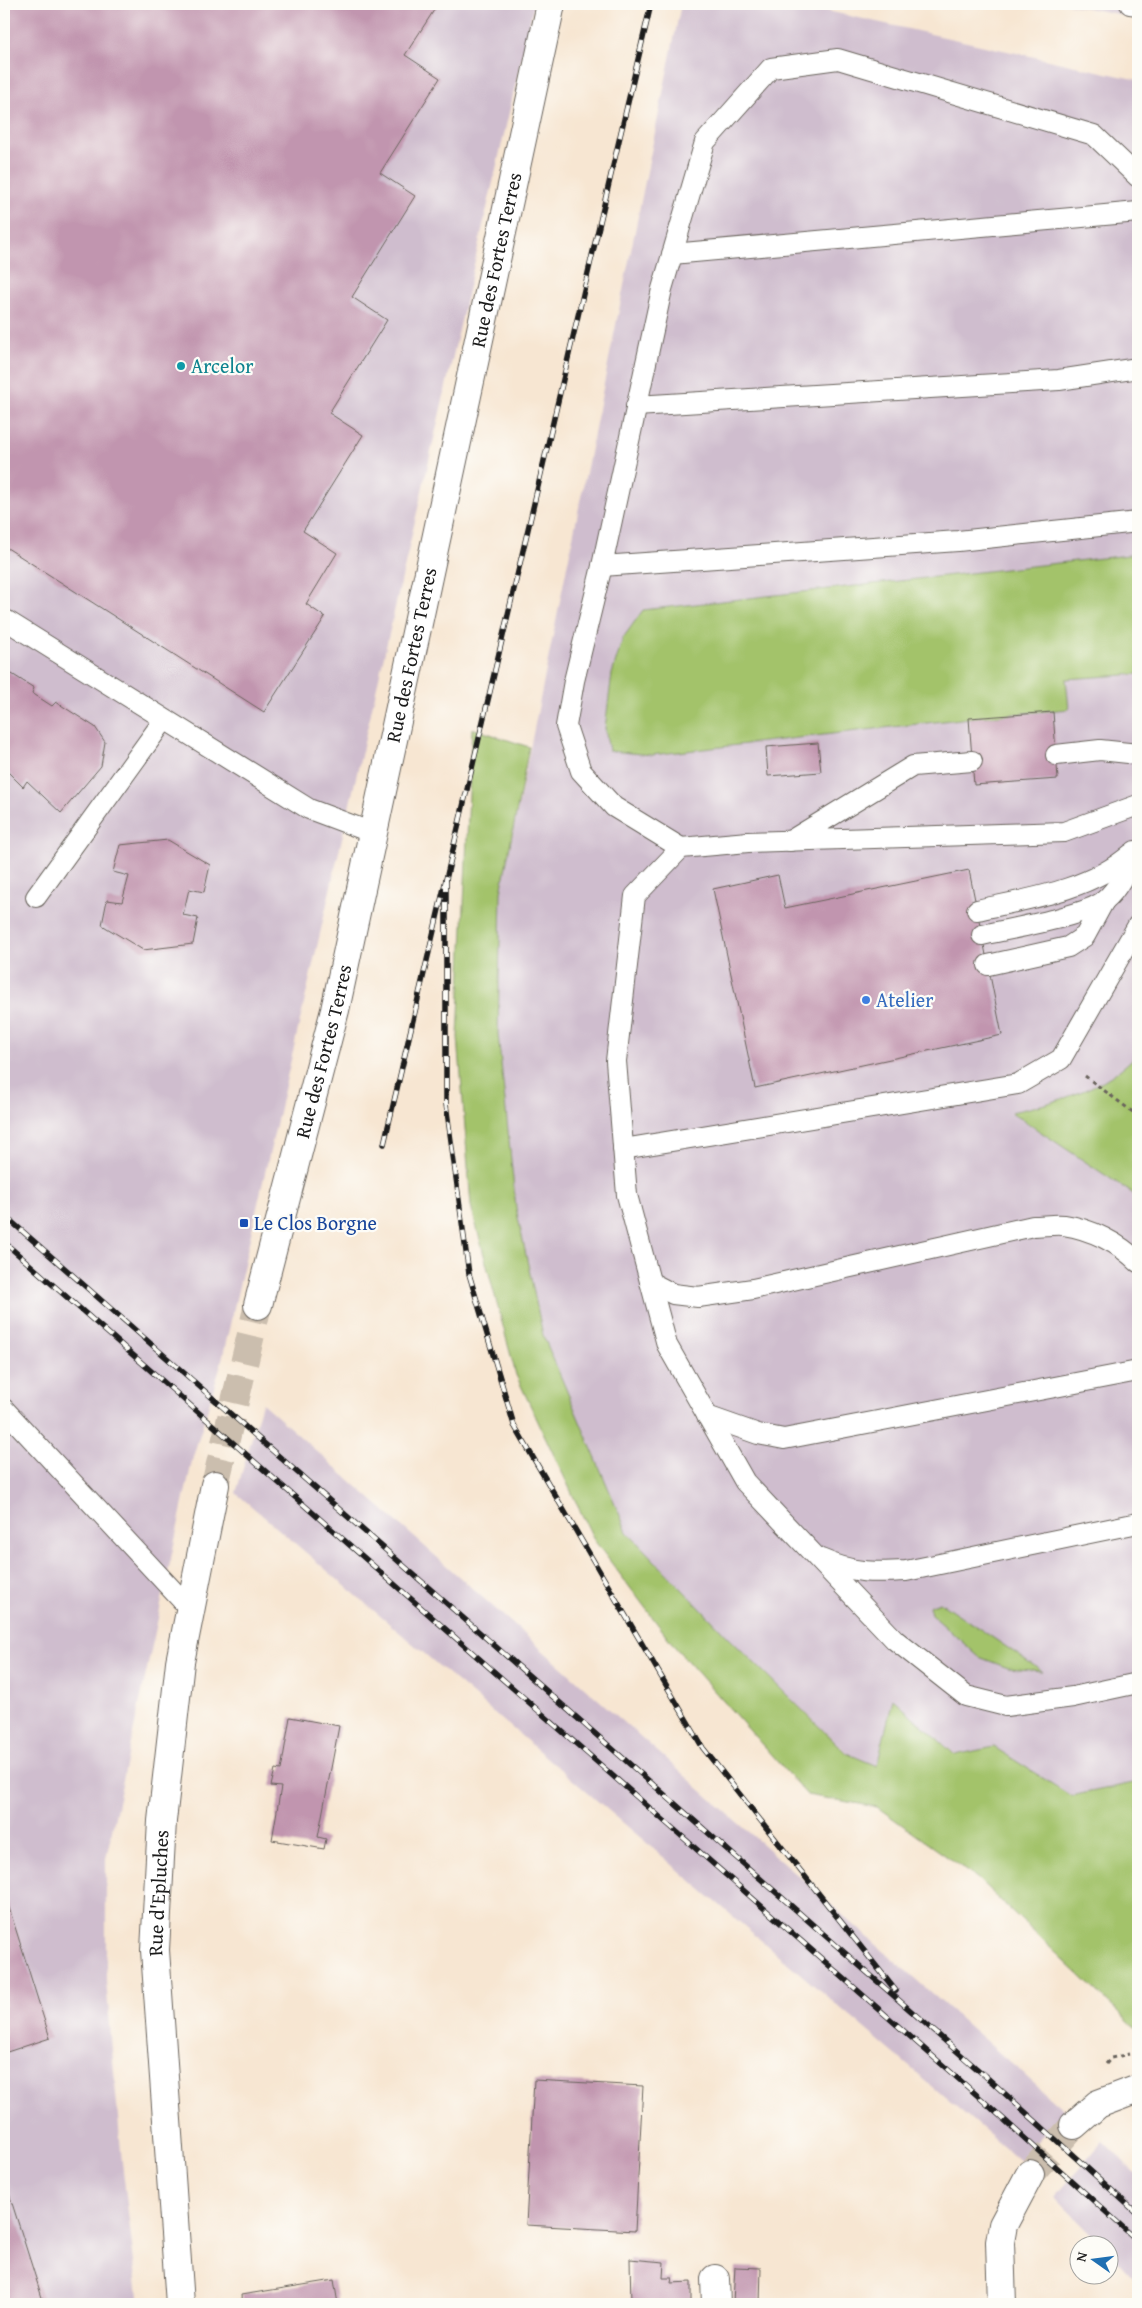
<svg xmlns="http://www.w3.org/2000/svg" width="1142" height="2308" viewBox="0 0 1142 2308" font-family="'Gentium Book Plus',serif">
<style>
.industrial{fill:#cfbdce}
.green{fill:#a3c36b;stroke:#607044}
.building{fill:#c195af}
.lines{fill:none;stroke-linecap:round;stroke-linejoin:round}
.minor-tunnel{stroke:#cbbeae;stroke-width:28;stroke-dasharray:28 14;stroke-linecap:butt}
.tertiary-tunnel{stroke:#cbbeae;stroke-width:28;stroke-dasharray:28 14;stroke-linecap:butt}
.service-casing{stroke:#69635c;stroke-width:22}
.minor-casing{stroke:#69635c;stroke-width:30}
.tertiary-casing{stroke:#69635c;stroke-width:30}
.path{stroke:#69635c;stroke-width:3;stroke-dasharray:4 4;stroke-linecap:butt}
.service{stroke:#fff;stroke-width:20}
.minor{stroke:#fff;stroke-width:28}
.tertiary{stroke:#fff;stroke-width:28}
.rail-casing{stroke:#1c1c1c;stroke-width:5.5}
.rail{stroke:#fdfcf7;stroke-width:4;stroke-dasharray:11;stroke-linecap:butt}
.culture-dot{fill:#0f9aa8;stroke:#fdfcf7;stroke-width:2}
.shop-dot{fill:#3f7fe0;stroke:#fdfcf7;stroke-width:2}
.transit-dot{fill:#1a4fb4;stroke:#fdfcf7;stroke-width:2}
.labels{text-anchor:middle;stroke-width:4.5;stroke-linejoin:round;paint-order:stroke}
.street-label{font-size:20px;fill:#1c1c1c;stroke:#fdfcf7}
.culture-label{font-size:20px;fill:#0d838f;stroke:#fdfcf7;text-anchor:start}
.shop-label{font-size:20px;fill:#366cbe;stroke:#fdfcf7;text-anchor:start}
.transit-label{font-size:20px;fill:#164399;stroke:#fdfcf7;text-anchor:start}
</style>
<rect width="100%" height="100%" fill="#fdfcf7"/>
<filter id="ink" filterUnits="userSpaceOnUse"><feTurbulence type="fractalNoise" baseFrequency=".02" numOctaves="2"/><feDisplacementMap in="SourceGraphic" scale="10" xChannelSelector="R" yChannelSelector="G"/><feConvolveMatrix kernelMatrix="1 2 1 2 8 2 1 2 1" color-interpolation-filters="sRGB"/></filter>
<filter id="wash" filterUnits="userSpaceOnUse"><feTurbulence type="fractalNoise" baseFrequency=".0096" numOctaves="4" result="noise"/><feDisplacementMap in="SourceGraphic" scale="20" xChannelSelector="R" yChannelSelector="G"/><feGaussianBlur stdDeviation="1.12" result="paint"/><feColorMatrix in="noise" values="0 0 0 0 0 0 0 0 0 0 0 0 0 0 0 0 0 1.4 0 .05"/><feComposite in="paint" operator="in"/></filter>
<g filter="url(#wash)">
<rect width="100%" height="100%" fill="#f7e6d2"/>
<g class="industrial">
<path d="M4,4H534L221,1364L193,1457L106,1858V1981L122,2162L139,2304H4Z"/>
<path d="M681,4H796L1138,80V1782L1072,1797L994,1747L956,1755L893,1700L877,1766L847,1753L727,1636L627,1532L543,1335L516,1208L498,1034L501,892Z"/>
<path d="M1067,4H1138V18Z"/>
<path d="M262,1403L1064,2110L1020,2161L236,1493Z"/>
<path d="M1103,2141L1138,2176V2283L1110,2253V2246L1102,2245L1055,2197Z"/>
</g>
<g class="green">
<path d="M1138,554V674L1066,679L1069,709L969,718L652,755L609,751L605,728L612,674L623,638L643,610Z"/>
<path d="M472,728L529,747L501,892L498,1034L516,1208L543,1335L627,1532L727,1636L846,1753L877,1766L893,1699L955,1755L994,1747L1071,1796L1138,1782V2031L977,1878L877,1807L807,1795L675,1647L594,1540L516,1375L471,1206L458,1037Z"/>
<path d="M1138,1053V1197L1011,1112C1056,1103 1107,1088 1138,1053Z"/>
<path d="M940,1602L1042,1671L1008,1668L979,1657L931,1614L929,1606Z"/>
</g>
<g id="blocks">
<g class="building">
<path d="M4,4H438L405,55L440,78L380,173L415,196L352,297L387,320L329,413L363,435L303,531L337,553L306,604L325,617L264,712L4,546Z"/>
<path d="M4,669L34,688L32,693L52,706L56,702L95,727L105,742L101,766L61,813L27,781L23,787L4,768Z"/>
<path d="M1053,712L1058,779L974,785L969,718Z"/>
<path d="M818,743L821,772L768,776L766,747Z"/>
<path d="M168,840L210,865L204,892L189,889L183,915L198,918L193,944L143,950L102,925L107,900L122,902L129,876L113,872L120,845Z"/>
<path d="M969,870L1002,1035L755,1088L713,889L778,875L785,908Z"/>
<path d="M290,1717L339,1726L318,1837L326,1839L324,1849L272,1840L281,1787L271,1786L275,1769L281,1770Z"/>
<path d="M4,1892L50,2038L4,2053Z"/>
<path d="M534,2080L643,2086L635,2231L526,2225Z"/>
<path d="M4,2178L44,2304H4Z"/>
<path d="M630,2259L664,2262L663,2278H672L671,2283L691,2282V2304H631Z"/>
<path d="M735,2267L761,2268L760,2304H737V2302H733Z"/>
<path d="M334,2280L338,2304H242L241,2295Z"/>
</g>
</g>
</g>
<g filter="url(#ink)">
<use href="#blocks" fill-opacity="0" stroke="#69635c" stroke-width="1"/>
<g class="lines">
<path class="minor-tunnel" d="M1030,2174L1074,2125"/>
<path class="tertiary-tunnel" d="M215,1485L258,1305"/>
<defs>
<g id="service">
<path d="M1130,4L1138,5"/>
<path d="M672,254L1138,212"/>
<path d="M636,406L1059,380L1138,368"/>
<path d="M602,566L958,541L1138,522"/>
<path d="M4,619L309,809L373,833"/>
<path d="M1056,755L1100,750L1138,754"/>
<path d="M1138,805L1064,832L748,842L681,848L635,896L616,1061L627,1195L667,1345L745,1482L895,1640L966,1696L1006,1706L1073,1697L1138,1683"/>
<path d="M790,841L913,766L972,761"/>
<path d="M681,848L614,807L581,771L566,726L574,681L602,566L662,289L705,142L771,68L838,59L1094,135L1138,177"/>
<path d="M36,897L164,720"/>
<path d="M977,910C1029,899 1090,890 1131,854"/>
<path d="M982,935C1008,929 1087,916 1105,900C1120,887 1127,868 1135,851"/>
<path d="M988,965L1068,947L1085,936L1104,901"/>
<path d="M623,1149L1018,1084L1061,1059L1138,925"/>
<path d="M650,1282L673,1294L698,1297L753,1289L1033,1226C1043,1226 1054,1224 1064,1225C1091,1229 1119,1243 1138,1262"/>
<path d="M4,1409L191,1610"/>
<path d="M707,1416L758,1434L784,1439L1138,1371"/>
<path d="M821,1559C853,1573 871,1573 906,1571L1138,1523"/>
</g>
<g id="minor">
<path d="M1074,2125L1098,2104L1138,2089"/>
<path d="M715,2279L716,2304"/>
<path d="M1002,2304L1000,2242L1003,2225L1030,2174"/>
</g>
<g id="tertiary">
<path id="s1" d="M258,1305L335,1010L551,4"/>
<path id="s2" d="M180,2304L155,1950L162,1821L180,1662L215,1485"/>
</g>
</defs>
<use href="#service" class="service-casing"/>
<use href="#minor" class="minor-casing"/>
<use href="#tertiary" class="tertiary-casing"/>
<g class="path">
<path d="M1085,1076L1138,1116"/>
<path d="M1106,2064L1111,2058L1129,2054"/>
</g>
<use href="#service" class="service"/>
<use href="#minor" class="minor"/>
<use href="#tertiary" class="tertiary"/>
<defs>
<g id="rail">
<path d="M446,880V1104L469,1274L514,1425L703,1748L896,1991"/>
<path d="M384,1144L651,4"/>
<path d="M4,1215L992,2082L1138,2214"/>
<path d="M4,1242L978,2096L1138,2241"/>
</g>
</defs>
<use href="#rail" class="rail-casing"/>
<use href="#rail" class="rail"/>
</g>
</g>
<circle class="culture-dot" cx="181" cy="366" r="5"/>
<circle class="shop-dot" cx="866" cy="1000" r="5"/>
<rect class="transit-dot" x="239" y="1218" width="10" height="10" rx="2.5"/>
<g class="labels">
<g class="street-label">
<text dy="7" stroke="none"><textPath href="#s1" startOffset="1072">Rue des Fortes Terres</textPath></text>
<text dy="7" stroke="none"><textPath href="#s1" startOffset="668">Rue des Fortes Terres</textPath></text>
<text dy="7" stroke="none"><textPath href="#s1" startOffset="262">Rue des Fortes Terres</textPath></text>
<text dy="7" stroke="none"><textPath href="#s2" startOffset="412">Rue d'Epluches</textPath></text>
</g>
<g class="culture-label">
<text x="191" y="373">Arcelor</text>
</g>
<g class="shop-label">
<text x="876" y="1007">Atelier</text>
</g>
<g class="transit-label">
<text x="254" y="1230">Le Clos Borgne</text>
</g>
</g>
<rect width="1142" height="2308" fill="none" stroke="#fdfcf7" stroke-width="20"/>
<g transform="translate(1094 2260) rotate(284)"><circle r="24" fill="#fdfcf7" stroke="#a3a29f"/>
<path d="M0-4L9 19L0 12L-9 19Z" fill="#1f6fb2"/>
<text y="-8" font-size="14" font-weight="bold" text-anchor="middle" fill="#1c1c1c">N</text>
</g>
</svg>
